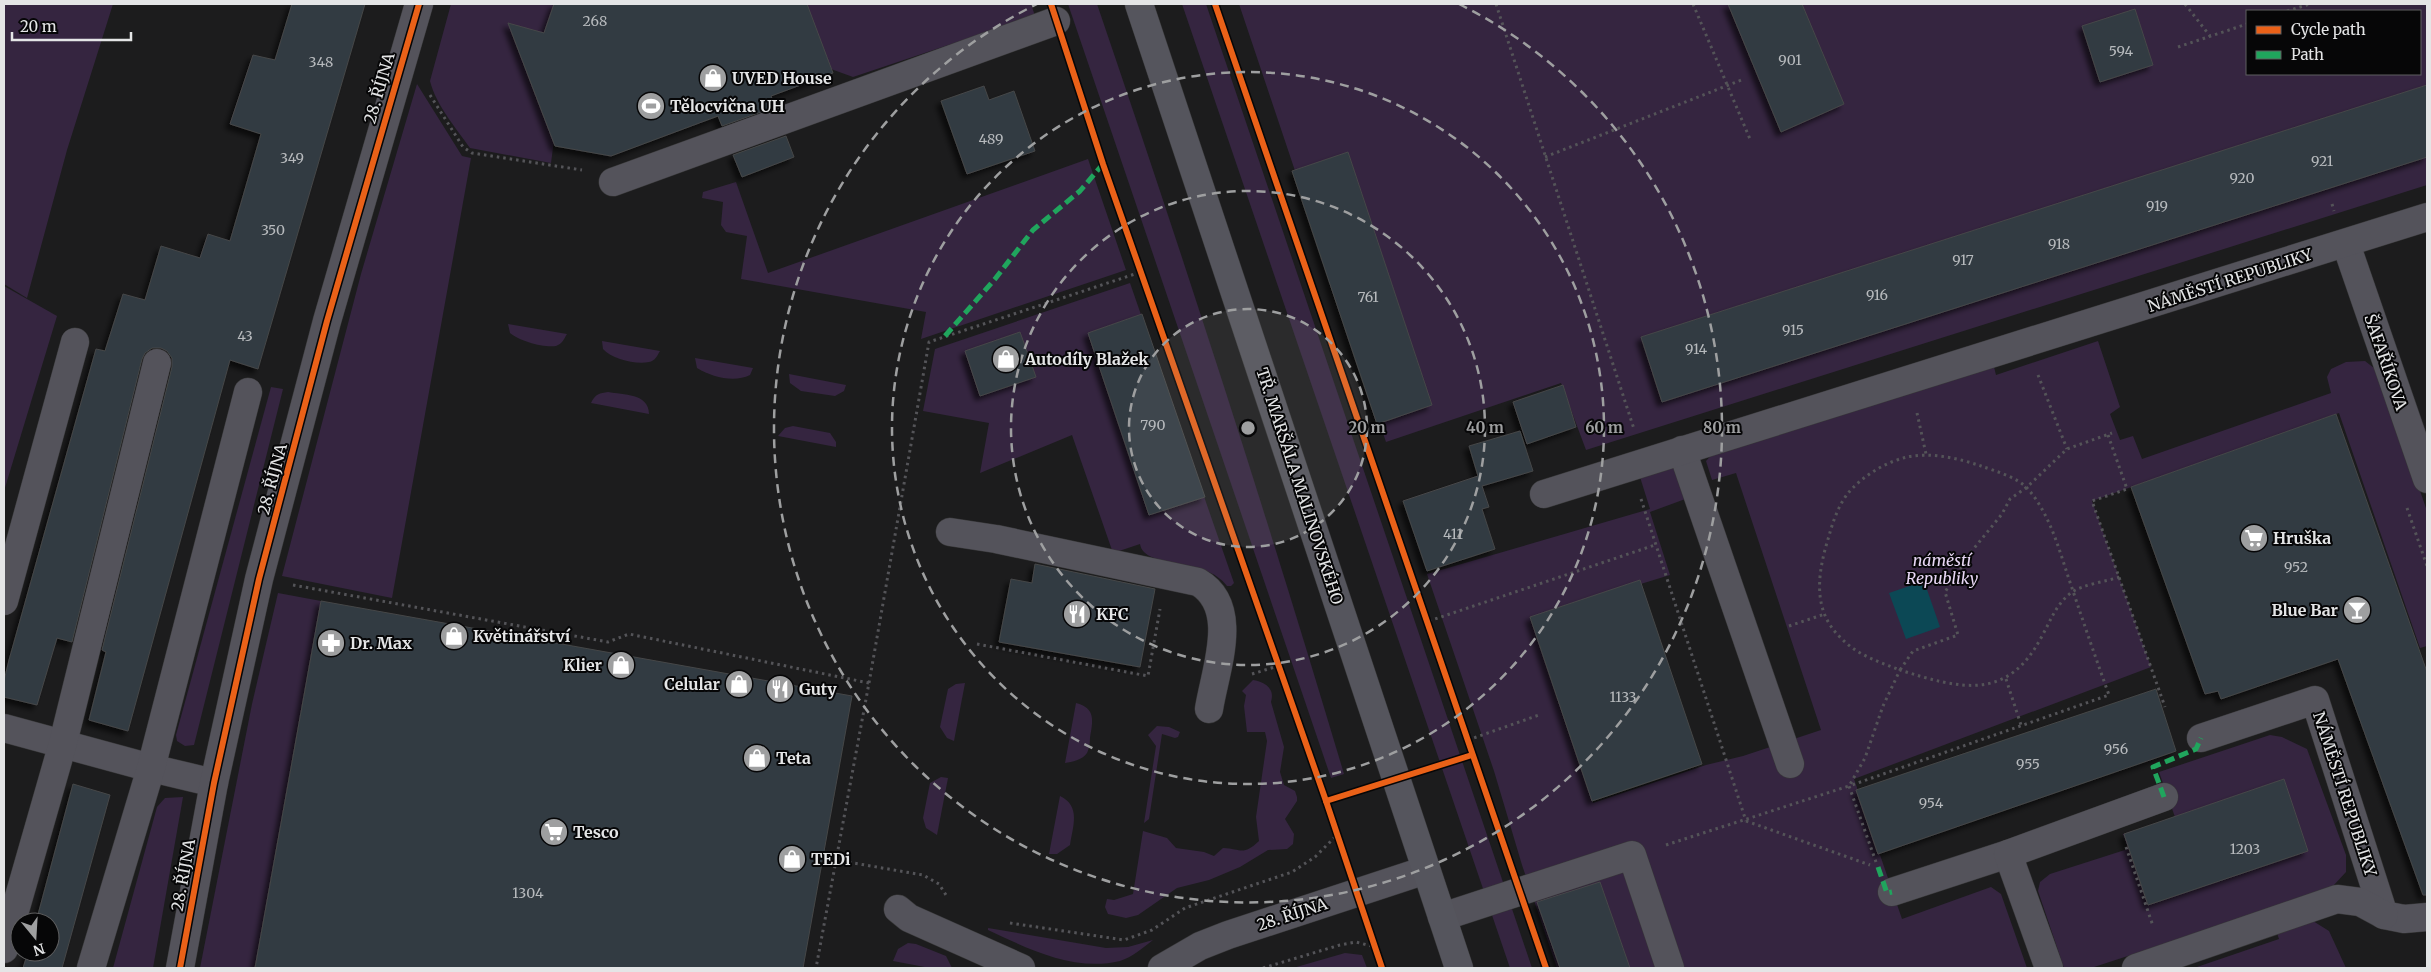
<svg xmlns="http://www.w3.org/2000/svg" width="2431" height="972" viewBox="0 0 2431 972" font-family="Merriweather,serif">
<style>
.green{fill:#352540;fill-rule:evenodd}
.water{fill:#0c4855}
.building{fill:#303b42;stroke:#464748;filter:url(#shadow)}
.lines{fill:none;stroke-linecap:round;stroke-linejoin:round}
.minor-casing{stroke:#383839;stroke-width:29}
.major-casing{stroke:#383839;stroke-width:29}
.path{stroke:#545458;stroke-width:3;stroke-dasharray:2.5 4;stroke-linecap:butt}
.minor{stroke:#54535b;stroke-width:28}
.major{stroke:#55555d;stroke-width:28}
.quiet{stroke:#20a55d;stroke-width:5;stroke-dasharray:10 5;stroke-linecap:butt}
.cycleway-casing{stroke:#060607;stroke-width:9}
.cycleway{stroke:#ea6118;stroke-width:6}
.ring{fill:none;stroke:#9e9fa0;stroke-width:2.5;stroke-dasharray:9 6}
.labels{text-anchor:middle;stroke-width:4;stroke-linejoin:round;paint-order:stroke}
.number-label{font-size:14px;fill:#b7babd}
.poi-label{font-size:16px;font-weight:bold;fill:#e4e5e6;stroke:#060607;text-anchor:start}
.street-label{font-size:16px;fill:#e4e5e6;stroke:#060607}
.park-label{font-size:16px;font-style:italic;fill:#e9d8f6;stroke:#060607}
.centre{fill:#9e9fa0;stroke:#060607;stroke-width:2.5}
.ring-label{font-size:15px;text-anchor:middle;font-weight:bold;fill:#9e9fa0;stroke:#060607;stroke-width:4;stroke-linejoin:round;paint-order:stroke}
</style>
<defs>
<filter id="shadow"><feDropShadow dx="-4.5" dy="4.5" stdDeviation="2.5" flood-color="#0009"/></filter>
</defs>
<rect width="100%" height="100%" fill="#1c1c1d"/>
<g class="green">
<path d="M4,4H113L67,150L27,298L4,284Z"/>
<path d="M451,4H1031L1035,16L853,77L831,69L612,150L554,140L551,163L470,148C456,128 436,105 430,81Z"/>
<path d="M1068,4H1097C1184,259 1267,515 1344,774L1331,778Z"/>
<path d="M1182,4H1206L1532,968H1510Z"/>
<path d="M1239,4H2427V185L1586,450L1561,383L1386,442ZM2247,11H2420V74H2247Z"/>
<path d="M417,84L462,156L471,158L392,598L282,576L361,274Z"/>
<path d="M1088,159L1126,270L921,339L926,312L741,279L747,236L726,232L721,225L723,202L702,198L703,192L736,182L768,273Z"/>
<path d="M1130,283L1234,583L1231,586H1227C1206,556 1144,570 1140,544L1113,553L1072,435L980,473L989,423L923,411L935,349Z"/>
<path d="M4,286L57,316L4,491Z"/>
<path d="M508,324L567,334C564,339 562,344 556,346C544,348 519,341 510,333Z"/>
<path d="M602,341L660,351C657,356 655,361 649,362C636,365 612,359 603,349Z"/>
<path d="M2098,341L2120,407L2110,414L2120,440L2133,436L2142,459L2331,393L2327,377L2331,369L2346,362L2365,361L2379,372L2427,511V646L2420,648L2339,413L2092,501L2151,667L1854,779L1902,919L1991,887L2001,894L2027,968H1557L1522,865L1494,771L1427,574L1650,509L1640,477L1653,470L1676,468L1688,498L1650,512L1670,575L1530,618L1593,803L1706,765L1743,756L1821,730L1736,473L1712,480L1706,461L1717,449L1993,363L1996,375Z"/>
<path d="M695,358L753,368L750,375C734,383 712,377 697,368Z"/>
<path d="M789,374L846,385L844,391L835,396L801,391L790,383Z"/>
<path d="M271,387L283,389L194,745L185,746L177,741L176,735Z"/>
<path d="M608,392C623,395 649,393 649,414L591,403C595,394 600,393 608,392Z"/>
<path d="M793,426L830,433L836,442V447L778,436L785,428Z"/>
<path d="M278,593L321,601L255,968H200L252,704Z"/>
<path d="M1253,680C1266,682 1275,689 1271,702L1284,747L1280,772L1284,785L1295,791L1297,797V801L1285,819L1294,834L1293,844L1287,849L1268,850L1240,867L1209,880L1177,888L1138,915L1126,918L1108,914L1105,907L1107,899L1114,900L1133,894L1143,831L1167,838L1176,848L1204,852L1214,856L1223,848C1242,849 1243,856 1259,841L1256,817L1267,741L1265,732H1247L1244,706L1246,695L1242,691Z"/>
<path d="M965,683L954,741L947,738L940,727L948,689L956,684Z"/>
<path d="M1076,703C1096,708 1093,721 1090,738C1090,743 1089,749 1087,753C1082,760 1072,762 1065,763Z"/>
<path d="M1157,726L1169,727L1180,732L1178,737L1175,738L1162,734L1149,819L1144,823L1156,746L1148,735Z"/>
<path d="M2270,735L2282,737L2307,749L2346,855V872L2333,886L2232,922L2091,968H2064L2038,891L2040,882L2050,874L2128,849L2123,834L2175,817L2159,772Z"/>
<path d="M941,777L948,778L937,835L926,828L923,818L930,783Z"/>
<path d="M1060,796C1081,806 1073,826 1070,845L1057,854H1049Z"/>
<path d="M183,797L153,968H113L157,807L165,798Z"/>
<path d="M2313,921L2329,931L2346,968H2194L2279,939L2277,933Z"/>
<path d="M988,928L1106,948L1128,947L1153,940C1143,948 1132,957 1120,961C1074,972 1029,949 988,930Z"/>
<path d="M908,943L916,944L946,956L952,968H930L893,961L898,949Z"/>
<path d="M1345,953L1362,955L1367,968H1293Z"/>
</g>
<path class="water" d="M1924,581L1940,627L1906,639L1889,593Z"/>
<g class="building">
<path d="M292,4H365L258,369L230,360L128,731L89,720L106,652L102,650L172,367V358L167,351L161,348H152L145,353L142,359L72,642L57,638L37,705L4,697V681L9,660L96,349L105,351L123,294L145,300L161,246L200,258L208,234L230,241L261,134L230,124L253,55L275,60Z"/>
<path d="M554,4H807L833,73L771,96L775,107L722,126L718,116L611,156L555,146L508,23L544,33Z"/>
<path d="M1728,4H1802L1844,104L1781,132Z"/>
<path d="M2135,9L2153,65L2100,82L2082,26Z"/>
<path d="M2427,85V157L1662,402L1641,337Z"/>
<path d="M984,86L989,100L1014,91L1035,151L967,174L941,101Z"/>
<path d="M786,136L794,157L742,177L733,155Z"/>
<path d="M1348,152L1432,405L1377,424L1292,171Z"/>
<path d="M1142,314L1205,497L1149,515L1088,333Z"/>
<path d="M1020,332L1036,377L980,396L965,351Z"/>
<path d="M1563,385L1576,427L1527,444L1513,402Z"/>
<path d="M2336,414L2427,672V895H2423L2338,659L2221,699L2218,691L2205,694L2131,487Z"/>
<path d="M1520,431L1533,471L1482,486L1489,507L1482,509L1495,549L1427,571L1403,501L1478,476L1469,446Z"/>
<path d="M1035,564L1155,589L1140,667L999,642L1011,579L1032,583Z"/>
<path d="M1640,580L1702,764L1592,801L1530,617Z"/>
<path d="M321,601L852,696L803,968H255Z"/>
<path d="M2156,689L2176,751L1878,854L1856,790Z"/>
<path d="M2284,779L2308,851L2148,905L2124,834Z"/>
<path d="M73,784L110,795L62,968H23L28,952H50V922H36Z"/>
<path d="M1600,882L1630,968H1560L1537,902Z"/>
</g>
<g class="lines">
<defs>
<g id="minor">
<path d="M613,182L1056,21"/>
<path d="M2346,244L2427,479"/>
<path d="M1682,450L1790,764"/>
<path d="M1544,494L2427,217"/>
<path d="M950,532L996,539L1198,582C1241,607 1215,670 1209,709"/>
<path d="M4,601L75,342"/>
<path d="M4,728L151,768L214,783"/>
<path d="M2201,738L2315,700L2384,915L2404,919L2427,917"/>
<path d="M1892,892L2008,854"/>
<path d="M898,909L909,918L1021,968"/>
<path d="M1442,917L1632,855L1670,968"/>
<path d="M4,949L63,743L157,363"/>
<path d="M91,968L151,768L248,392"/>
<path d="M180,968L214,783L259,579L327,321L419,4"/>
<path d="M1162,968L1200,946L1228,935L1426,870"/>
<path d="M2049,968L2008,854L2164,797"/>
<path d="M2136,968L2337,899L2360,902L2384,915"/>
</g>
<path id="major" d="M1139,4L1459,968"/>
</defs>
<use href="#minor" class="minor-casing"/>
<use href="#major" class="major-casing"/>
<g class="path">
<path d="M1496,4L1634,429"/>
<path d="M1693,4L1750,139"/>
<path d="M2185,4L2210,36"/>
<path d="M2287,11L2310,4"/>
<path d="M2178,47L2247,24"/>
<path d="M430,95L463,147L472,153L582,170"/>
<path d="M1545,157L1744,79"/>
<path d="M2332,204L2334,211"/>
<path d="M2038,375L2067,449"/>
<path d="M1917,413L1926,454"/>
<path d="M2108,435L2127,489L2092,501L2165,707"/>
<path d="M1641,499L1746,821"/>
<path d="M2407,508L2427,566"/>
<path d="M293,585L608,642L629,634L869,683L816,968"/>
<path d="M1429,621L1655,545"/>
<path d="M1789,626L1825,614"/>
<path d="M977,644L1148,676L1160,609"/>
<path d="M1252,674L1278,666"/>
<path d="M2006,679L2021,725"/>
<path d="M869,683L929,342L1141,272"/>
<path d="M1468,740L1539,715"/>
<path d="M1746,821L1870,865"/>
<path d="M1666,845L1849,786L1865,758L1883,706L1900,670C1960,689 2008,702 2042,636C2051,620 2056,604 2072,592C2082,585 2107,581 2120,577"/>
<path d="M2126,847L2153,926"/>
<path d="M836,860L923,875L939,884L946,895"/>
<path d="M1876,862L1849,786L2109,695C2096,659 2084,624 2072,588C2060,554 2052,517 2028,489C2017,477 1995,471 1981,466C1958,458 1930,452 1907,457C1886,462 1864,475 1849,492C1839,504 1833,521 1829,536C1818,571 1811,610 1841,638C1857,655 1879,662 1900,670L1913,651L1958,635L1945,592L1971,552L2002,514L2010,499L2027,487L2067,449L2112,433"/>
<path d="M1010,923L1124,940L1152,930L1185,908L1292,872L1315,857L1337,835"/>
<path d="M1263,968L1340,945L1356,942L1375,947"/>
</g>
<use href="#minor" class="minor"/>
<use href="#major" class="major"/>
<g class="quiet">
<path d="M945,336L995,279L1033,230L1080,191L1103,164"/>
<path d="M2164,797L2153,767L2196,749L2201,738"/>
<path d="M1878,867L1887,893L1892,892"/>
</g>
<defs>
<g id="cycleway">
<path d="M1051,4L1103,164L1326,801L1382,968"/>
<path d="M1215,4L1546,968"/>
<path d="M1326,801L1472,755"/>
<path d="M180,968L214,783L259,579L327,321L419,4"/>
</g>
</defs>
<use href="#cycleway" class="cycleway-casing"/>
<use href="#cycleway" class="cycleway"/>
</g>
<circle cx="1248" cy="428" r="119" fill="#9e9fa0" fill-opacity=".12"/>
<g class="ring">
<circle cx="1248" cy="428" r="119"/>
<circle cx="1248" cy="428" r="237"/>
<circle cx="1248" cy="428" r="356"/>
<path d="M1459 4A474 474 0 1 1 1037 4"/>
</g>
<defs>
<symbol id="shop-disc" viewBox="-11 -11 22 22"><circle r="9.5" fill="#9e9fa0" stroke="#060607"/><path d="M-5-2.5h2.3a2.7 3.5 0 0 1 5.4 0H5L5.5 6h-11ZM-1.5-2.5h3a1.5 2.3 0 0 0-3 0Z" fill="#fff"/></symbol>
<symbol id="stadium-disc" viewBox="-11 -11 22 22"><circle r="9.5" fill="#9e9fa0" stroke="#060607"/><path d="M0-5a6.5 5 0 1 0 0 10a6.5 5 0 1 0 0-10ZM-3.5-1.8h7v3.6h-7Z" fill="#fff"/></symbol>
<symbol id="supermarket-disc" viewBox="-11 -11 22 22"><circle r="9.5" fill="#9e9fa0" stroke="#060607"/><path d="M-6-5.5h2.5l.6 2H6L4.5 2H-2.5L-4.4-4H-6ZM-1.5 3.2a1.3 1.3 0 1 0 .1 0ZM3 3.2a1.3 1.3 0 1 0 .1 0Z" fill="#fff"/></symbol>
<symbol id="bar-disc" viewBox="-11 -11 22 22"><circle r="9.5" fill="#9e9fa0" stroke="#060607"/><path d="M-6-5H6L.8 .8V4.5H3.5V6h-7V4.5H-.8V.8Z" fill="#fff"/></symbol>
<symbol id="restaurant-disc" viewBox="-11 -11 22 22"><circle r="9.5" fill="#9e9fa0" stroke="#060607"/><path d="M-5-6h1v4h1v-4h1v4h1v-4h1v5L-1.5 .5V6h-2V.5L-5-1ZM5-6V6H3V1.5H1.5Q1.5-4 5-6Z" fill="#fff"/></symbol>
<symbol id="pharmacy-disc" viewBox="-11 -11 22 22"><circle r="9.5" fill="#9e9fa0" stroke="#060607"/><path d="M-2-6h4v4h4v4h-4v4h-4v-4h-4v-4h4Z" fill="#fff"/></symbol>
</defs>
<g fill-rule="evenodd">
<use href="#shop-disc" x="697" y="62" width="32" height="32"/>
<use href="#stadium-disc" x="635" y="90" width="32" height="32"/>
<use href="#shop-disc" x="990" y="343" width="32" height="32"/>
<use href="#supermarket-disc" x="2238" y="522" width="32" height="32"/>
<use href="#bar-disc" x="2341" y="594" width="32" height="32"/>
<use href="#restaurant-disc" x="1061" y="598" width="32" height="32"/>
<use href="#shop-disc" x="438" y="620" width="32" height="32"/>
<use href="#pharmacy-disc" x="315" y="627" width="32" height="32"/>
<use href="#shop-disc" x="605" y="649" width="32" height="32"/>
<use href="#shop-disc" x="723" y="668" width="32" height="32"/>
<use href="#restaurant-disc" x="764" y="673" width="32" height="32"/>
<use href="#shop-disc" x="741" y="742" width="32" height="32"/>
<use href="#supermarket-disc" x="538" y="816" width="32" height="32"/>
<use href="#shop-disc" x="776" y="843" width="32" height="32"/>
</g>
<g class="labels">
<g class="number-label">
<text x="595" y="26">268</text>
<text x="2121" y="56">594</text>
<text x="1790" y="65">901</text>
<text x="321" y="67">348</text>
<text x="991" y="144">489</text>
<text x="292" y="163">349</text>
<text x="2322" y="166">921</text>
<text x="2242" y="183">920</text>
<text x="2157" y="211">919</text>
<text x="273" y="235">350</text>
<text x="2059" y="249">918</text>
<text x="1963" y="265">917</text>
<text x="1877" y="300">916</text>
<text x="1368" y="302">761</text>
<text x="1793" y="335">915</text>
<text x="245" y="341">43</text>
<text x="1696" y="354">914</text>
<text x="1153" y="430">790</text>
<text x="1453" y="539">411</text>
<text x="2296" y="572">952</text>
<text x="1623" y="702">1133</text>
<text x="2116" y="754">956</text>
<text x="2028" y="769">955</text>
<text x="1931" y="808">954</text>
<text x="2245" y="854">1203</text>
<text x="528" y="898">1304</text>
</g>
<g class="poi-label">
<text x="732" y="84">UVED House</text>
<text x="670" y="112">Tělocvična UH</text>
<text x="1025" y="365">Autodíly Blažek</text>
<text x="2273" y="544">Hruška</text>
<text x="2338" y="616" text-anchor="end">Blue Bar</text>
<text x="1096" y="620">KFC</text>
<text x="473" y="642">Květinářství</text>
<text x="350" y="649">Dr. Max</text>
<text x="602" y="671" text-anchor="end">Klier</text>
<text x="720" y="690" text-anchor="end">Celular</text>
<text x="799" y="695">Guty</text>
<text x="776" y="764">Teta</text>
<text x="573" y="838">Tesco</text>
<text x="811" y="865">TEDi</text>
</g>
<g class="street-label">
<text transform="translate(379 88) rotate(-74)" y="6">28. ŘÍJNA</text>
<text transform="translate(2230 280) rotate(-18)" y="6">NÁMĚSTÍ REPUBLIKY</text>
<text transform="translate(2386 362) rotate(71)" y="6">ŠAFAŘÍKOVA</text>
<text transform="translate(272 479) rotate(-75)" y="6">28. ŘÍJNA</text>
<text transform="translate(1300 486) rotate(72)" y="6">TŘ. MARŠÁLA MALINOVSKÉHO</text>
<text transform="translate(2345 794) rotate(72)" y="6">NÁMĚSTÍ REPUBLIKY</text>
<text transform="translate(183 875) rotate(-80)" y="6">28. ŘÍJNA</text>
<text transform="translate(1292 914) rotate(-18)" y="6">28. ŘÍJNA</text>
</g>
<g class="park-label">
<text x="1942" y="566">náměstí<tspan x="1942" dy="18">Republiky</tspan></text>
</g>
</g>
<circle cx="1248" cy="428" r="8" class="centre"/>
<g class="ring-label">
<text x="1367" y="433">20 m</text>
<text x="1485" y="433">40 m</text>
<text x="1604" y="433">60 m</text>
<text x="1722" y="433">80 m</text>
</g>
<rect width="2431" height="972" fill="none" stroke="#e4e5e6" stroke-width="10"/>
<rect x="2246" y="10" width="175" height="65" fill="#060607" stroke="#5f5f60"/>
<rect x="2256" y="26" width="25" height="8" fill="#ea6118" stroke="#5f5f60"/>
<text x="2291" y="35" font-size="15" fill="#e4e5e6">Cycle path</text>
<rect x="2256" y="51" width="25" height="8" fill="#20a55d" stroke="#5f5f60"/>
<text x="2291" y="60" font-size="15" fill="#e4e5e6">Path</text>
<g transform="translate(35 937) rotate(162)"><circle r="24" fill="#060607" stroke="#5f5f60"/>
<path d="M0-4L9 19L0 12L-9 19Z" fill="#9e9fa0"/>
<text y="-8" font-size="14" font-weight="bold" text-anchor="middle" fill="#e4e5e6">N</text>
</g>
<path d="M12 32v8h119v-8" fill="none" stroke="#e4e5e6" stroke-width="2.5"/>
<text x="20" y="32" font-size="15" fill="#e4e5e6" stroke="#060607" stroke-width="4" paint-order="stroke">20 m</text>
</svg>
